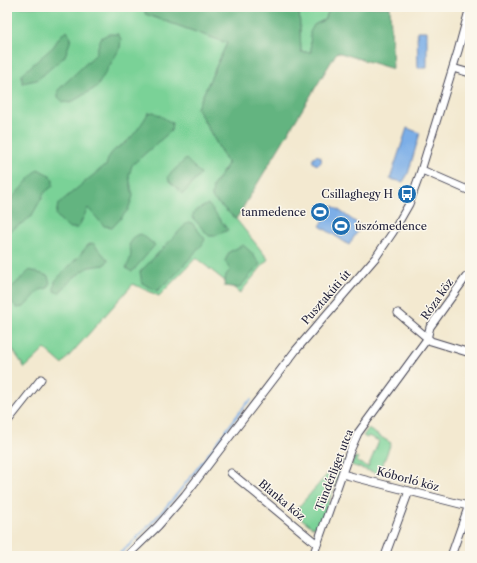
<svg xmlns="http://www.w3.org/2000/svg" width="477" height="563" viewBox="0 0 477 563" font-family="'Libre Caslon Text',serif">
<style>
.green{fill:#7ad297;stroke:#4e7a69}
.forest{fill:#63b480;stroke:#426b5e}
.water{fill:#7baee7;stroke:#4e6891}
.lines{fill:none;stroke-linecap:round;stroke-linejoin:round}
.stream{stroke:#7baee7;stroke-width:2}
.minor-casing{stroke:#414051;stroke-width:9}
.minor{stroke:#fff;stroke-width:7}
.labels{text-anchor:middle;stroke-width:3;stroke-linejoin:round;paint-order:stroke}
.poi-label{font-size:11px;fill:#22223b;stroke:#fbf7ec;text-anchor:end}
.street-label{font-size:11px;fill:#22223b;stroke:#fbf7ec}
</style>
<rect width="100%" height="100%" fill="#fbf7ec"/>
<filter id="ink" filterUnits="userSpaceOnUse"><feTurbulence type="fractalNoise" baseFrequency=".025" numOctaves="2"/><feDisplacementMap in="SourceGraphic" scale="8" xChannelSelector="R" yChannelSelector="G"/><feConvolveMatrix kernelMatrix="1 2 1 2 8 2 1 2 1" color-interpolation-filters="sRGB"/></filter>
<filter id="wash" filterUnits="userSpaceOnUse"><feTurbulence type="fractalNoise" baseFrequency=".012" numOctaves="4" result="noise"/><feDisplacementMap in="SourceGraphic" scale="16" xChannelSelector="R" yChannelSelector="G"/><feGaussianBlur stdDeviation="0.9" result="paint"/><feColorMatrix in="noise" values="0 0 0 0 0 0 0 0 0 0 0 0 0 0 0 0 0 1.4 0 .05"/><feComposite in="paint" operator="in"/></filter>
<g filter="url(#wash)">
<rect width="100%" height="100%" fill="#f3e9d0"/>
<g class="green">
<path d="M7,7H145L146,14L227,43L197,108L228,164L213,186L212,198L236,219L268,259L240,293L196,258L159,296L133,284L62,364L45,349L25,368L7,341Z"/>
<path d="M299,7H331L324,20L314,25L311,52H301Z"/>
<path d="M368,429L391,443L379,474L351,465L355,457L358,458L357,462L368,467L379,441L368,436L367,438L363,436Z"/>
<path d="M340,460H343L321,524L319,527H312L295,514L294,512Z"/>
</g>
<g class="forest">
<path d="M145,7H299L301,52H311L310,32L314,25L324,20L331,7H390L393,69L337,52L236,219L212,198L213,186L228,164L197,108L227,43L145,14Z"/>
<path d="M67,31L71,37L70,42L65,56L37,80L22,83V74L53,47L61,35Z"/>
<path d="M108,34H118L121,39L120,48L97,87L70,103L63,102L58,97V90L95,55L101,38Z"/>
<path d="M154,112L172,123L171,131L132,165L129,176L133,196L128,210L113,227L104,226L88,208L78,228H71L64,224L56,215L58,204L103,167L106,166C109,152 114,150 125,143C132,138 144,121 148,113Z"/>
<path d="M186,159L201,174L183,194L169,181L168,176Z"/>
<path d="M38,169L49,175L53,180V186L45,192L31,217L9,232L7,230V204Z"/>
<path d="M208,204L228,230L215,236H209L192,217L195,211Z"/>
<path d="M188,222L192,223L205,239L202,245L174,276L157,291L142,283L140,272Z"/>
<path d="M141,234L155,245L132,272L126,268C130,260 133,254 129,245L135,236Z"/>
<path d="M93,243L108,260L105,265L89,267L73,278L59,293L54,291L55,281L79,256L88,245Z"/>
<path d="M243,245L250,251L260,264L239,288L224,286L226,275L230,270L225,261L229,252Z"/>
<path d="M30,270L48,276L50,284L48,288L40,290L24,307L17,308L7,296L9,290Z"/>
</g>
<g class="water">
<path d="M417,31H427V68H418Z"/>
<path d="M407,128L420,133L408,174L403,182L390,179Z"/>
<circle cx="317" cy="160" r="4.5"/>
<path d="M333,206L361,226L349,245L320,226Z"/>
</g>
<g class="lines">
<path class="stream" d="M117,556C168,513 206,456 246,404L251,400"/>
</g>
</g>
<g filter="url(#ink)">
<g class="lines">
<defs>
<g id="minor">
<path d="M456,69L470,73"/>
<path d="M422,170L470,191"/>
<path d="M398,313L431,341L470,353"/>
<path d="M7,422L41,379"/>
<path d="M231,473L317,544"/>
<path d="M342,474L468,506"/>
<path d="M127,556L158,526L185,495L296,350L376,257L393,232L409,204L420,174L458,51L470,7"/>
<path d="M313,556L350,451L358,433L427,339L430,327L466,277L470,276"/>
<path d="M385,556L409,491"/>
<path d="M451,556L470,502"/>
</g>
</defs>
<use href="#minor" class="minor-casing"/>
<use href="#minor" class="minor"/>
</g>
</g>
<defs>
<symbol id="bus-disc" viewBox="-11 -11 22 22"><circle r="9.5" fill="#1f6fb2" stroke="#fbf7ec"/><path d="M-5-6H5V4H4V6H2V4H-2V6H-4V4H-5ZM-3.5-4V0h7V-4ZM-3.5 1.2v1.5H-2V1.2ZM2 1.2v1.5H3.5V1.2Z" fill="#fff"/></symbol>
<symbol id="stadium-disc" viewBox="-11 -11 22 22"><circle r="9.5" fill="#1f6fb2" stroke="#fbf7ec"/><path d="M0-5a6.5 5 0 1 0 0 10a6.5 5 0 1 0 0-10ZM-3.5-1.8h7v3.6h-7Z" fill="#fff"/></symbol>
</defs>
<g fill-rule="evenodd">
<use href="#bus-disc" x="396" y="183" width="22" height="22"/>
<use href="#stadium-disc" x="309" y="201" width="22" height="22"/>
<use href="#stadium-disc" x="330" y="215" width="22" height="22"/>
</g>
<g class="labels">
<g class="poi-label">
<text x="393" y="198">Csillaghegy H</text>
<text x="306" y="216">tanmedence</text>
<text x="355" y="230" text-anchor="start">úszómedence</text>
</g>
<g class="street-label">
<text transform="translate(326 297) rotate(-49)" y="4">Pusztakúti út</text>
<text transform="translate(437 299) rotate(-55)" y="4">Róza köz</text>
<text transform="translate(334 470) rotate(-69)" y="4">Tündérliget utca</text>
<text transform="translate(408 479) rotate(15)" y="4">Kóborló köz</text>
<text transform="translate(282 500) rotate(40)" y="4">Blanka köz</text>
</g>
</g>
<rect width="477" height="563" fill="none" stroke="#fbf7ec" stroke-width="24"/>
</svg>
